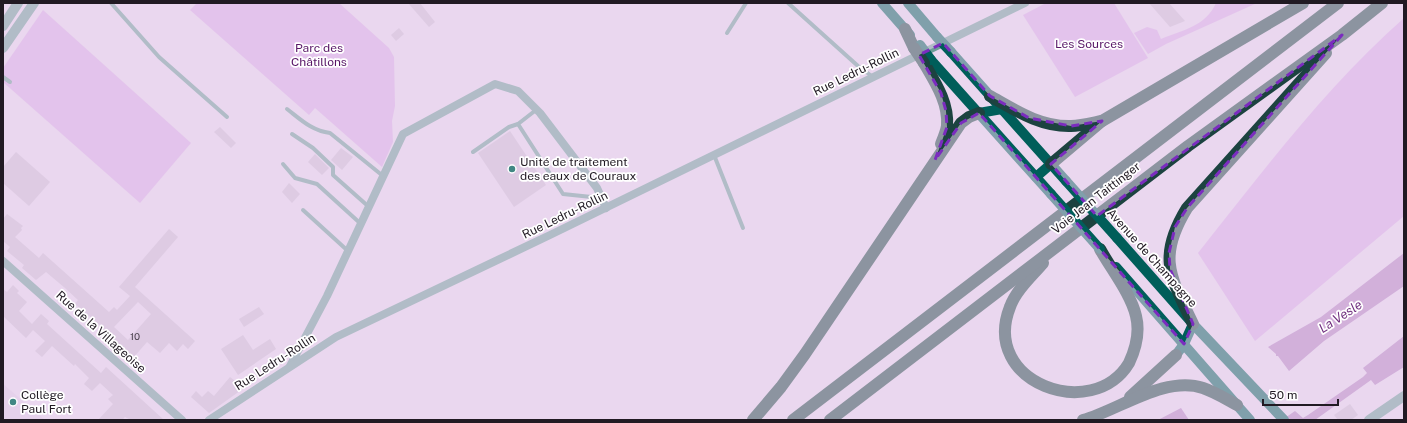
<svg xmlns="http://www.w3.org/2000/svg" width="1407" height="423" viewBox="0 0 1407 423" font-family="'Public Sans',sans-serif">
<style>
.built{fill:#e1c9e7}
.green{fill:#dcace8}
.water{fill:#b580c2}
.building{fill:#d0bdd5;fill-rule:evenodd}
.lines{fill:none;stroke-linecap:round;stroke-linejoin:round}
.service{stroke:#6d9b97;stroke-width:4}
.minor{stroke:#6d9b97;stroke-width:8}
.tertiary{stroke:#6d9b97;stroke-width:10}
.primary{stroke:#005e5a;stroke-width:10}
.motorway{stroke:#1c4340;stroke-width:12}
.primary-bridge{stroke:#005e5a;stroke-width:10}
.motorway-bridge{stroke:#1c4340;stroke-width:12}
.marked{fill:none;stroke:#7b2cbf;stroke-width:3;stroke-dasharray:8 5;stroke-linejoin:round}
.poi-dot{fill:#408783;stroke:#fff;stroke-width:1.5}
.labels{text-anchor:middle;stroke-width:3.5;stroke-linejoin:round;paint-order:stroke}
.number-label{font-size:10px;fill:#4d4350}
.park-label{font-size:12px;fill:#571566;stroke:#fff}
.street-label{font-size:12px;fill:#211a23;stroke:#fff}
.poi-label{font-size:12px;fill:#211a23;stroke:#fff;text-anchor:start}
.water-label{font-size:13px;font-style:italic;fill:#70307f;stroke:#fff}
</style>
<rect width="100%" height="100%" fill="#ead7ef"/>
<path class="built" d="M3,384L45,420H3Z"/>
<g class="green">
<path d="M197,3H339L389,48L394,57L395,106L392,121L393,142L382,167L315,108L309,115L190,10Z"/>
<path d="M1046,3H1114L1148,58L1075,97L1023,15Z"/>
<path d="M1216,3H1257L1166,44L1148,54L1134,33L1147,27L1157,30L1161,39C1183,30 1206,26 1216,3Z"/>
<path d="M43,10L191,143L140,203L3,82V68Z"/>
<path d="M1404,18V216L1255,341L1198,253C1263,171 1325,88 1404,18Z"/>
</g>
<g class="water">
<path d="M1404,253V286L1324,341L1289,371L1278,356H1276V354L1268,347L1321,317Z"/>
<path d="M1404,336V367L1375,385L1371,380L1315,420H1282L1295,411L1303,418L1308,415L1363,377L1367,373L1363,368Z"/>
<path d="M1181,408L1189,420H1158Z"/>
</g>
<g class="building">
<path d="M408,3H420L435,22L429,27Z"/>
<path d="M1149,3H1169L1185,21L1170,27Z"/>
<path d="M399,28L404,34L396,41L391,35Z"/>
<path d="M220,127L236,143L231,148L214,132Z"/>
<path d="M510,131L546,185L514,207L478,153Z"/>
<path d="M341,148L353,157L342,170L331,160Z"/>
<path d="M16,152L50,182L29,206L3,183V167Z"/>
<path d="M315,154L329,168L322,175L308,162Z"/>
<path d="M289,183L300,194L292,203L282,192Z"/>
<path d="M7,214L23,226L21,228L22,230L15,237L39,258L43,253L109,312L114,307L117,310L130,296L119,287L169,229L178,237L135,287L195,341L188,349L183,344L177,351L169,343L160,353L147,342L133,358L116,343L114,346L98,332L102,327L75,304L78,300L65,288L46,272L36,280L22,268L24,265L7,251L10,247L3,241V219ZM138,302L151,314L128,340L114,327Z"/>
<path d="M13,285L19,291L17,293L27,302L19,311L32,324L41,314L49,321L47,324L101,373L106,367L164,420H131L125,417L122,420H98L113,404L108,399L113,395L100,383L92,391L84,384L89,378L75,364L74,366L52,346L42,357L35,351L45,341L33,330L26,338L3,316V289L7,292Z"/>
<path d="M259,307L264,314L244,327L239,319Z"/>
<path d="M243,335L253,350L270,339L276,349L238,375L221,349Z"/>
<path d="M230,377L244,388L209,413L191,397L196,391L202,397L208,391L214,396Z"/>
<path d="M1350,404L1358,415L1351,420H1338L1334,415Z"/>
</g>
<g class="lines">
<g class="service">
<path d="M111,3L159,57L227,117"/>
<path d="M788,3L858,66L873,77"/>
<path d="M727,33L746,3"/>
<path d="M3,77L10,82"/>
<path d="M287,109C300,119 312,131 330,133L383,176"/>
<path d="M536,110L518,124L563,194L601,198"/>
<path d="M292,134L313,148L333,167V175L369,207"/>
<path d="M473,152L509,127L518,124"/>
<path d="M714,155L743,228"/>
<path d="M283,164L295,178L317,184L361,224"/>
<path d="M303,210L348,251"/>
</g>
<g class="minor">
<path d="M3,261L182,420"/>
<path d="M290,366L327,296L403,134L495,84L518,91L540,113L597,188L606,208"/>
<path d="M209,420L336,337L550,235L1025,3"/>
</g>
<g class="tertiary">
<path d="M3,26L18,3"/>
<path d="M3,48L34,3"/>
<path d="M1369,420L1404,396"/>
</g>
<g class="primary">
<path d="M882,3L910,35"/>
<path d="M908,3L937,37"/>
<path d="M951,52L1066,181"/>
<path d="M931,60L1051,194"/>
<path d="M979,113L1002,109"/>
<path d="M1036,177L1051,164"/>
<path d="M1117,238L1193,324L1284,420"/>
<path d="M1116,267L1250,420"/>
<path d="M1176,355L1184,344L1193,324"/>
</g>
<g class="motorway">
<path d="M905,29L914,48"/>
<path d="M924,63C935,82 949,103 947,126C946,132 943,139 941,144"/>
<path d="M990,96C1015,110 1040,127 1071,126C1081,126 1092,123 1102,121"/>
<path d="M1051,164L1102,121L1303,3"/>
<path d="M1043,263C1032,276 1016,290 1010,307C980,383 1093,423 1129,363C1136,348 1140,332 1136,316C1131,294 1111,269 1100,249"/>
<path d="M1193,324C1170,276 1157,257 1187,208L1326,53"/>
<path d="M1130,397L1176,355"/>
<path d="M753,420L781,387L805,354L961,123L969,117L979,113"/>
<path d="M793,420L1338,3"/>
<path d="M830,420L1188,146L1342,35L1382,3"/>
<path d="M1083,420C1119,410 1165,375 1203,388C1215,392 1226,399 1237,405"/>
</g>
<g class="primary-bridge">
<path d="M937,37L951,52"/>
<path d="M920,45L931,60"/>
<path d="M1066,181L1117,238"/>
<path d="M1051,194L1100,249"/>
</g>
<path class="motorway-bridge" d="M914,48L924,63"/>
</g>
<path d="M0 0H1407V423H0ZM1342,35L1187,208L1175,227L1169,253L1170,269L1193,324L1184,344L979,113L961,123L935,160L947,127L946,111L941,93L919,55L943,43L990,96L1029,118L1071,126L1102,121L1051,164L1097,216Z" fill="#ead7ef" fill-opacity=".55" fill-rule="evenodd"/>
<path class="marked" d="M1342,35L1187,208L1175,227L1169,253L1170,269L1193,324L1184,344L979,113L961,123L935,160L947,127L946,111L941,93L919,55L943,43L990,96L1029,118L1071,126L1102,121L1051,164L1097,216Z"/>
<g class="poi-dot">
<circle cx="512" cy="169" r="4"/>
<circle cx="13" cy="402" r="4"/>
</g>
<g class="labels">
<g class="number-label">
<text x="135" y="340">10</text>
</g>
<g class="park-label">
<text x="1089" y="48">Les Sources</text>
<text x="319" y="52">Parc des<tspan x="319" dy="14">Châtillons</tspan></text>
</g>
<g class="street-label">
<text transform="translate(856 72) rotate(-26)" y="4">Rue Ledru-Rollin</text>
<text transform="translate(1096 198) rotate(-38)" y="4">Voie Jean Taittinger</text>
<text transform="translate(565 215) rotate(-26)" y="4">Rue Ledru-Rollin</text>
<text transform="translate(1152 258) rotate(48)" y="4">Avenue de Champagne</text>
<text transform="translate(101 332) rotate(42)" y="4">Rue de la Villageoise</text>
<text transform="translate(275 362) rotate(-33)" y="4">Rue Ledru-Rollin</text>
</g>
<g class="poi-label">
<text x="520" y="166">Unité de traitement<tspan x="520" dy="14">des eaux de Couraux</tspan></text>
<text x="21" y="399">Collège<tspan x="21" dy="14">Paul Fort</tspan></text>
</g>
<g class="water-label">
<text transform="translate(1340 316) rotate(-33)" y="5">La Vesle</text>
</g>
</g>
<rect width="1407" height="423" fill="none" stroke="#211a23" stroke-width="8"/>
<path d="M1263 399v6h75v-6" fill="none" stroke="#211a23" stroke-width="2"/>
<text x="1269" y="399" font-size="12" fill="#211a23" stroke="#ffffff" stroke-width="3" paint-order="stroke">50 m</text>
</svg>
